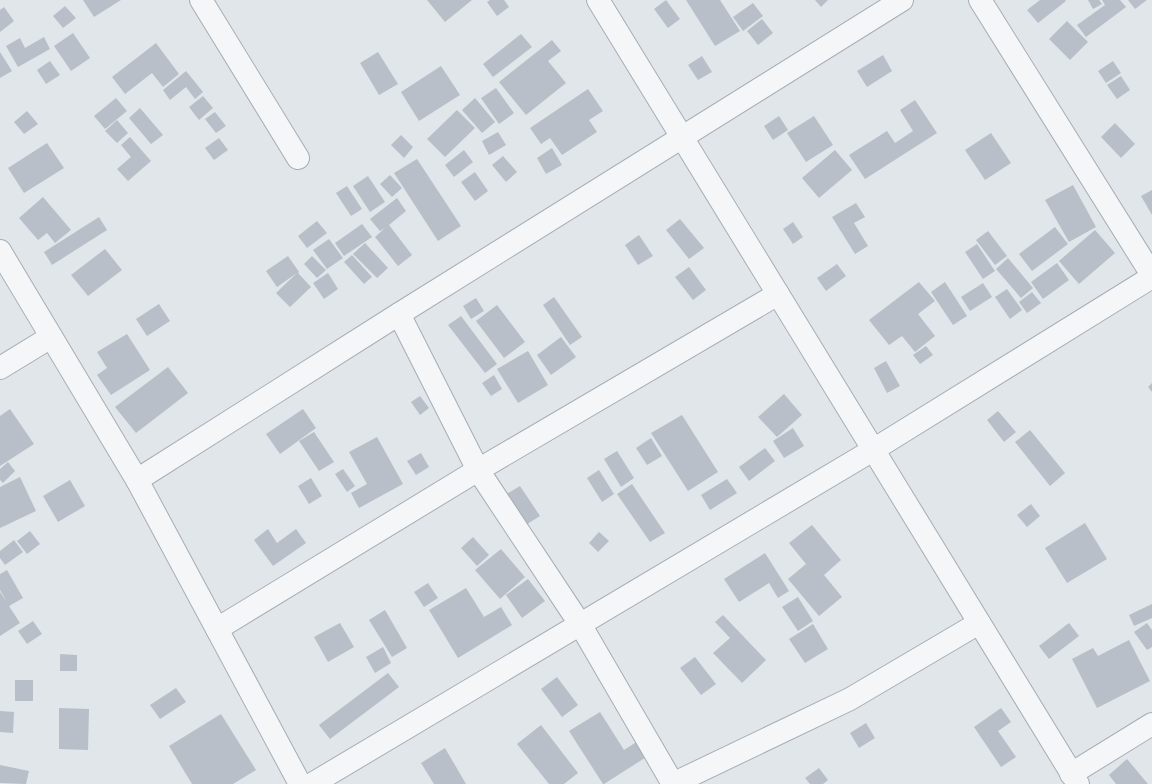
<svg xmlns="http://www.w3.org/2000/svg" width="1152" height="784" viewBox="0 0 1152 784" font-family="'Asap Condensed',sans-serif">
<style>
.building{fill:#b8bfc8}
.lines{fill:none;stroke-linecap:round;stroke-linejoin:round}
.minor-casing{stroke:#a6adb5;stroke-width:24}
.minor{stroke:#f4f6f8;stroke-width:22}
</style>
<rect width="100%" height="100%" fill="#e1e6ea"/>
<g class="building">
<path d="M83,0H121L94,17Z"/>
<path d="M427,0H472L445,22Z"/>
<path d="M490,0H504L509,7L497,16L487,2Z"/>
<path d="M666,0L680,19L668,28L654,9Z"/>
<path d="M686,0H720L740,31L715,46Z"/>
<path d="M815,0H828L821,7Z"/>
<path d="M1040,0H1065L1066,1L1038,23L1027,10Z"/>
<path d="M1088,0H1099L1102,4L1093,9Z"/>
<path d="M1102,0H1120L1126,7L1086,37L1077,25L1105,5Z"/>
<path d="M1128,0H1147L1135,9Z"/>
<path d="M753,3L763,16L743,31L733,17Z"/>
<path d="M65,6L76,18L63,28L53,16Z"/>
<path d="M4,7L14,21L0,32V10Z"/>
<path d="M762,19L773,33L758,45L747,31Z"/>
<path d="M1067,21L1088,42L1070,60L1049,39Z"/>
<path d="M73,33L90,58L71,71L54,46Z"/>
<path d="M521,34L532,47L493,77L483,64Z"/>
<path d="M44,37L50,49L18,67L6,46L20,38L25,48Z"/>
<path d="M552,40L561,51L548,61L566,83L526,115L499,82Z"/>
<path d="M156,43L179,74L163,87L152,73L125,94L112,77Z"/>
<path d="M0,52L12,71L0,78Z"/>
<path d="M378,52L398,84L379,95L360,63Z"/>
<path d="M883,55L892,71L867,87L857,71Z"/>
<path d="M702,56L712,72L698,80L688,65Z"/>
<path d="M50,61L60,75L46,84L37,70Z"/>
<path d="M1113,61L1121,73L1106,83L1098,71Z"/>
<path d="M441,66L460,95L419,121L401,92Z"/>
<path d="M186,71L203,92L195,99L186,87L170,100L163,90Z"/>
<path d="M1121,76L1130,90L1117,99L1107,85Z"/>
<path d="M496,88L514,113L499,124L481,98Z"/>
<path d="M588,89L603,111L589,120L597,132L562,155L550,138L541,144L530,128Z"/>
<path d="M203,96L213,108L199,120L189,107Z"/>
<path d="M116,98L127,111L105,129L94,116Z"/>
<path d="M475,98L495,122L482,133L462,110Z"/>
<path d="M915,100L937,133L865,179L849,155L887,131L895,143L913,131L900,110Z"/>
<path d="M140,108L163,135L151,144L129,118Z"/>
<path d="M457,110L475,128L445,157L427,139Z"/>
<path d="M27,111L38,124L24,134L14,122Z"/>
<path d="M215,112L226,126L216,133L205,119Z"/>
<path d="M779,116L788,130L773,140L764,126Z"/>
<path d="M814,116L833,145L806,162L787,133Z"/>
<path d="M117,120L128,133L117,143L105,131Z"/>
<path d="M1115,123L1135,144L1121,158L1101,137Z"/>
<path d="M498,132L506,145L489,155L482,141Z"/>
<path d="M991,133L1011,163L985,180L965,150Z"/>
<path d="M401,135L413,147L404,158L391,145Z"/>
<path d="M130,137L151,161L128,181L117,169L131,157L121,145Z"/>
<path d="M219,138L228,150L214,160L205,148Z"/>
<path d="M47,143L64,168L24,193L8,168Z"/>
<path d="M552,148L562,165L546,174L537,158Z"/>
<path d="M464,150L473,162L454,177L445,165Z"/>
<path d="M835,150L852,170L819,198L802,178Z"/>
<path d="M503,156L517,172L506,182L492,165Z"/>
<path d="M417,159L461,226L438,241L394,173Z"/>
<path d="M475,172L488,191L475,201L461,182Z"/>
<path d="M390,175L402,188L392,197L380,184Z"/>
<path d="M368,176L385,202L370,212L353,186Z"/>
<path d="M1073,185L1096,227L1069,242L1045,200Z"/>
<path d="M347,186L362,209L351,216L336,193Z"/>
<path d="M1152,190V215L1141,196Z"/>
<path d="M43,197L71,230L55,243L47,233L38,240L19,218Z"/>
<path d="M397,198L406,211L389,225L412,255L398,266L375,237L385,228L380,231L370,219Z"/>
<path d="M856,203L865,217L854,223L868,246L855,254L832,217Z"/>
<path d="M99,217L107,230L52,265L44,252Z"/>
<path d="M680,219L704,248L689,259L666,230Z"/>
<path d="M317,221L327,233L307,248L298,236Z"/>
<path d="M793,222L803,237L793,244L783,229Z"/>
<path d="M362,224L372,237L344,256L335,243Z"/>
<path d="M1055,227L1068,244L1032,271L1019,254Z"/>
<path d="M1095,230L1115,253L1079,284L1059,261Z"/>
<path d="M988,231L1007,256L995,265L976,240Z"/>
<path d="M639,235L653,256L638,265L625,245Z"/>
<path d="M329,239L343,258L327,269L313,250Z"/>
<path d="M365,243L388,268L377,278L353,254Z"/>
<path d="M977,244L995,271L983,279L965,252Z"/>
<path d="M105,249L122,270L88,296L71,275Z"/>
<path d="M352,255L372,277L364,284L344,262Z"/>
<path d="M288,256L299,272L298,273L311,287L290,307L276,293L297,273L277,287L266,271Z"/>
<path d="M312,256L326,270L317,278L304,264Z"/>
<path d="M1008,258L1033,288L1021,298L996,269Z"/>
<path d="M1057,263L1069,280L1043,299L1031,282Z"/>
<path d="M837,264L846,276L826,291L817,278Z"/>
<path d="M689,267L706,290L693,300L675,277Z"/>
<path d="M328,273L338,289L324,299L313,283Z"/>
<path d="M919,282L935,301L918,314L935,336L915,352L902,336L889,345L869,320Z"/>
<path d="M945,282L967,316L953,325L931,292Z"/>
<path d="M983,283L992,297L970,311L961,297Z"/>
<path d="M1007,289L1022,310L1010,319L995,297Z"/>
<path d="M1032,292L1041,303L1027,313L1019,302Z"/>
<path d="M554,297L582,337L570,345L543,305Z"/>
<path d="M476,298L484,311L471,319L463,306Z"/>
<path d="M159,304L170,321L147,336L136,319Z"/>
<path d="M497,305L525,342L504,358L476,321Z"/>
<path d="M461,316L497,364L485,373L448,325Z"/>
<path d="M127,334L150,370L111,395L97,375L107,368L97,352Z"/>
<path d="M561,337L576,357L551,375L537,355Z"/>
<path d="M926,346L933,355L920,364L913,355Z"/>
<path d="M528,351L548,385L518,403L497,369Z"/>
<path d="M886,361L900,386L887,393L874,368Z"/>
<path d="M168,367L188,393L136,433L115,407Z"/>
<path d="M494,375L502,389L491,396L482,383Z"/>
<path d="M1152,383V392L1148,387Z"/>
<path d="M784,394L802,415L777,437L758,417Z"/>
<path d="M420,396L429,408L420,415L411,402Z"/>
<path d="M10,409L34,444L0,466V416Z"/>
<path d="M303,409L316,428L280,454L266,434Z"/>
<path d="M998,411L1016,432L1004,442L987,420Z"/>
<path d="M682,415L718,472L688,491L651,433Z"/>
<path d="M793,428L804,446L784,458L773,441Z"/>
<path d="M1030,430L1065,473L1050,486L1015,442Z"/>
<path d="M314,432L334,462L319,471L299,441Z"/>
<path d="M377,437L403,484L359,508L351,493L367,484L349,452Z"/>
<path d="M651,438L662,456L647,465L636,448Z"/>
<path d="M765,448L775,461L749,481L739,467Z"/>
<path d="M617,451L634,478L621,487L604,459Z"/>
<path d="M421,453L429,467L416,475L407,461Z"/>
<path d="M8,462L15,471L3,483L0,480V469Z"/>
<path d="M343,469L355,486L347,492L335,474Z"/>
<path d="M599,470L614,494L602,502L587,478Z"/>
<path d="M20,477L36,511L0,528V487Z"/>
<path d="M311,478L322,496L309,504L298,486Z"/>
<path d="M727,479L737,493L710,510L701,495Z"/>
<path d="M70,480L85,506L58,522L43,496Z"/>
<path d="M632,484L665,533L650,542L617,494Z"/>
<path d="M520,486L540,516L524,526L505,495Z"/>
<path d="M1031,504L1040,516L1027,527L1017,515Z"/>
<path d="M1085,523L1107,559L1067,583L1045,548Z"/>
<path d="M812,525L841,560L824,575L842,597L819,616L788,579L806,564L789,543Z"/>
<path d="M268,529L277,543L296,529L306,543L273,566L254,540Z"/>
<path d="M30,531L40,544L27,554L17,541Z"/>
<path d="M599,532L609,541L598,552L589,543Z"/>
<path d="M473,537L489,555L477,566L461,548Z"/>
<path d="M14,540L23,552L5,565L0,558V551Z"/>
<path d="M501,549L525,577L500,599L475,570Z"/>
<path d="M765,553L789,591L778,598L769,583L739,602L724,579Z"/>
<path d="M7,570L23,598L9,606L20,623L0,636V592L7,602L0,590V574Z"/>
<path d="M528,579L545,601L522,618L506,595Z"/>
<path d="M428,583L438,598L424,607L414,592Z"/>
<path d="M466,588L484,617L501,607L512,625L458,658L429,610Z"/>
<path d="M798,597L813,621L798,631L782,607Z"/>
<path d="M1152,604V618L1134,626L1129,615Z"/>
<path d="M385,610L407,648L392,657L369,620Z"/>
<path d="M723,615L766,660L742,683L713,653L730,638L715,622Z"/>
<path d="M33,621L42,634L27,644L18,631Z"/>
<path d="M340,623L354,647L328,662L314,637Z"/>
<path d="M1069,623L1079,636L1049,659L1039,646Z"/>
<path d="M1147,623L1152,630V647L1147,650L1134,632Z"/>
<path d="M813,624L828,649L805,663L789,639Z"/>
<path d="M1129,640L1150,681L1097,708L1072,659L1093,648L1098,656Z"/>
<path d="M383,647L391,663L375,673L366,657Z"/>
<path d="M60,654L77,655V671H60Z"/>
<path d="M695,657L716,684L701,695L680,668Z"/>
<path d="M388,673L399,687L330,739L319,725Z"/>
<path d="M557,677L578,705L562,717L541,689Z"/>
<rect x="15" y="680" width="18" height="21"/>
<path d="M176,688L186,702L160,719L150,705Z"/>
<path d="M59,708L89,709L88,750L59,749Z"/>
<path d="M1001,708L1011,722L998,731L1016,757L1001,767L974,727Z"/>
<path d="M0,711L14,712L13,733L0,732Z"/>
<path d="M600,712L624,750L641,739L651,754L604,784H603L569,731Z"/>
<path d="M221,714L256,770L233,784H192L169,746Z"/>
<path d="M866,723L875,738L859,748L850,733Z"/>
<path d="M541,725L578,773L564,784H549L517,744Z"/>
<path d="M445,748L466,784H434L421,763Z"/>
<path d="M1127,759L1148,784H1116L1109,775Z"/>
<path d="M0,765L29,771L26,784L0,783Z"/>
<path d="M819,768L828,780L823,784H810L805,778Z"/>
</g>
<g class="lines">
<defs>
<g id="minor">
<path d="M201,0L298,158"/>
<path d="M598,0L1078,784"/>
<path d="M980,0L1152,275"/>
<path d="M0,251L137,480L300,784"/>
<path d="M399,314L478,470L580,624L673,784"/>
<path d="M0,368L51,337"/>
<path d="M137,480L399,314L902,0"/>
<path d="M217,629L478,470L778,294"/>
<path d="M1071,774L1152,724"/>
<path d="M312,784L873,450L1152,277"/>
<path d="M675,784L683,779L850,699L979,623"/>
</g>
</defs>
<use href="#minor" class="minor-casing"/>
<use href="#minor" class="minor"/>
</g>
</svg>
